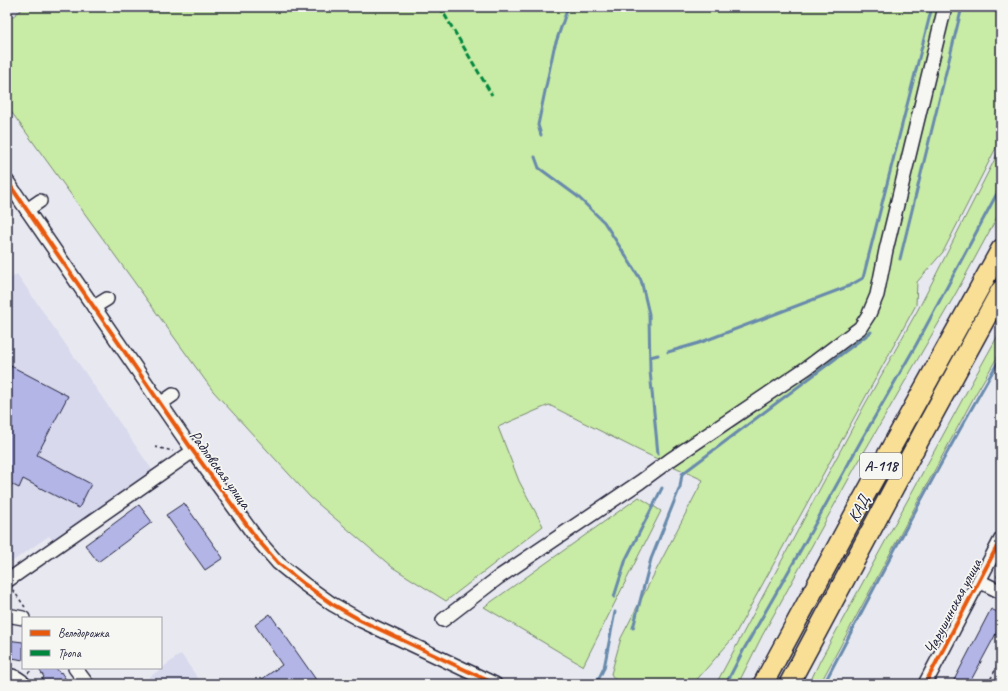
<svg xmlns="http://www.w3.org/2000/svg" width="1008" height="691" viewBox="0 0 1008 691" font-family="Caveat,sans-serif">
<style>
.built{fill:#d8d9ed}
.green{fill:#c8eba5;stroke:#758670}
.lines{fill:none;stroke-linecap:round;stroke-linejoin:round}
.stream{stroke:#688aac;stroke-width:3}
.building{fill:#b2b5e6;stroke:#22223b}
.minor-casing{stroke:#22223b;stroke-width:16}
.highway-casing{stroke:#22223b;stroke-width:22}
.path{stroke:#22223b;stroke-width:1.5;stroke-dasharray:3 3;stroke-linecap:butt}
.minor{stroke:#f6f6f2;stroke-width:13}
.highway{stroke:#f9df96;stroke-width:19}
.quiet{stroke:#00873e;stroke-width:3;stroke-dasharray:6 3;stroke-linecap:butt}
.cycleway-casing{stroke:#f6f6f2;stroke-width:6}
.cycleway{stroke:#e8590c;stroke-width:4}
.labels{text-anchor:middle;stroke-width:3.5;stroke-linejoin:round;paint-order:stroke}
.shield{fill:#f6f6f2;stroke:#626272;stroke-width:1}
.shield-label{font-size:15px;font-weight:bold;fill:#22223b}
.street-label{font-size:16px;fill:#22223b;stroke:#f6f6f2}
</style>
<rect width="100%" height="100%" fill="#e8e9f0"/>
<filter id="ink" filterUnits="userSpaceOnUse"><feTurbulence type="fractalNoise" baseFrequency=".025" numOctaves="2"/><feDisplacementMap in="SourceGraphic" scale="8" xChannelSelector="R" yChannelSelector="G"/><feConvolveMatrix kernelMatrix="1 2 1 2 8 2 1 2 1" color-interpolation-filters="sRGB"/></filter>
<g filter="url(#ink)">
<g class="built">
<path d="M17,274L153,471L53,541L49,536L7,565V281Z"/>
<path d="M181,654L202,684H140L155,673Z"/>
</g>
<g class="green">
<path d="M25,7H1001V138L943,252L917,282L916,305L733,638L693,684H618L611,674L621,638L703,480L638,450L549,405L498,427L519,481L543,526L446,601L392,567L310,497L213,391L7,106V21Z"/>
<path d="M1001,147V208L995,221L956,293L852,473L762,636L738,684H716L863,408L921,304Z"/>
<path d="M1001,330V351L975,395L820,684H809L820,661L967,391Z"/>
<path d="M639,497L661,511L583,666L484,607Z"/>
</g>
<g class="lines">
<g class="stream">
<path d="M541,135L538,125L554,48L568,7"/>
<path d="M535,157L539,168L577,196L604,222L641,280L649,314L650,371L658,454"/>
<path d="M900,259L962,7"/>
<path d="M668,352L699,343L849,286L863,278L932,7"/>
<path d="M650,357L658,355"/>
<path d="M614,597L626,559L662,488"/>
<path d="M633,628L651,559L680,487L682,474L871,332"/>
<path d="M596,684L604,668L615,612"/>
<path d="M726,684L744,649L799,553L862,439L916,345L1001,186"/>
<path d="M824,684C881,574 939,464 1001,357"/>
</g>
</g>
<g class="building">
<path d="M11,366L68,396L37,455L91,484L79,508L23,479L19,488L7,482V373Z"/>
<path d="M184,503L223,558L205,570L166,515Z"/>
<path d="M139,505L152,522L98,562L85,545Z"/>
<path d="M991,609L1001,614V632L998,630L969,684H952Z"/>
<path d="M270,614L319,684H255L282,665L255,625Z"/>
<path d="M7,640L23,642V660L7,657Z"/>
<path d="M38,668H56L60,673L61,672L69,684H46L42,679L44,677Z"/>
</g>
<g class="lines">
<defs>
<g id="minor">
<path d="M7,181L193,451L257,539L278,563L304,584L332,604L362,621L495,684"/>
<path d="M27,210L40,201"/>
<path d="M94,307L107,299"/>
<path d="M160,404L173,395"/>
<path d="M7,581L193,451"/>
<path d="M979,581L1001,592"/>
<path d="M7,615L23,618"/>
<path d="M443,620L499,577L640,482L670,460L808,367L860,328L869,314L877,295L886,250L945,7"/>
<path d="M75,668L87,684"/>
<path d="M7,675C15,676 20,678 24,684"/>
<path d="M925,684L1001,539"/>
</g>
<g id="highway">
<path d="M763,684L860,504L1001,249"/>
<path d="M789,684L923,433L1001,290"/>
</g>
</defs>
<use href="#minor" class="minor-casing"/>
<use href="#highway" class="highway-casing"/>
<g class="path">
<path d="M155,447L173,451"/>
<path d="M997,577L1001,569"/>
<path d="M13,590L25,607"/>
<path d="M999,636L1001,640"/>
<path d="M28,673L35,668"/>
<path d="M988,684L1001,659"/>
</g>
<use href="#minor" class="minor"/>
<use href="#highway" class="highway"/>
<g class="quiet">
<path d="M440,7L492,95"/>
<path d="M524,684L526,681"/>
</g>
<defs>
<g id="cycleway">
<path d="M7,181L193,451L257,539L278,563L304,584L332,604L362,621L495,684"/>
<path d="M925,684L1001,539"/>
</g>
</defs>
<use href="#cycleway" class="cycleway-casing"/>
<use href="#cycleway" class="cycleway"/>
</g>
</g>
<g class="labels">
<rect class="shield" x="860" y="453" width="42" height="26" rx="3"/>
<g class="shield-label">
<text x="881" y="471">А-118</text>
</g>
<g class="street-label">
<text transform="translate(221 469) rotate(54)" y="6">Радловская улица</text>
<text transform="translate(858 508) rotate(-61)" y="6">КАД</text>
<text transform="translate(952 606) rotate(-62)" y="6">Чарушинская улица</text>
</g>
</g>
<rect width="1008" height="691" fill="none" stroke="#f6f6f2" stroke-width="24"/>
<rect x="12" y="12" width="984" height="667" fill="none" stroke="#22223b" stroke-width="1.5" filter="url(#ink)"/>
<rect x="22" y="617" width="140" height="52" fill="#f6f6f2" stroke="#a1a1a9"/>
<rect x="30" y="630" width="20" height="6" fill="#e8590c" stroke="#a1a1a9"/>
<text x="58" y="637" font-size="12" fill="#22223b">Велодорожка</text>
<rect x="30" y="650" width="20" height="6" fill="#00873e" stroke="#a1a1a9"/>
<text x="58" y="657" font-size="12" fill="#22223b">Тропа</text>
</svg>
